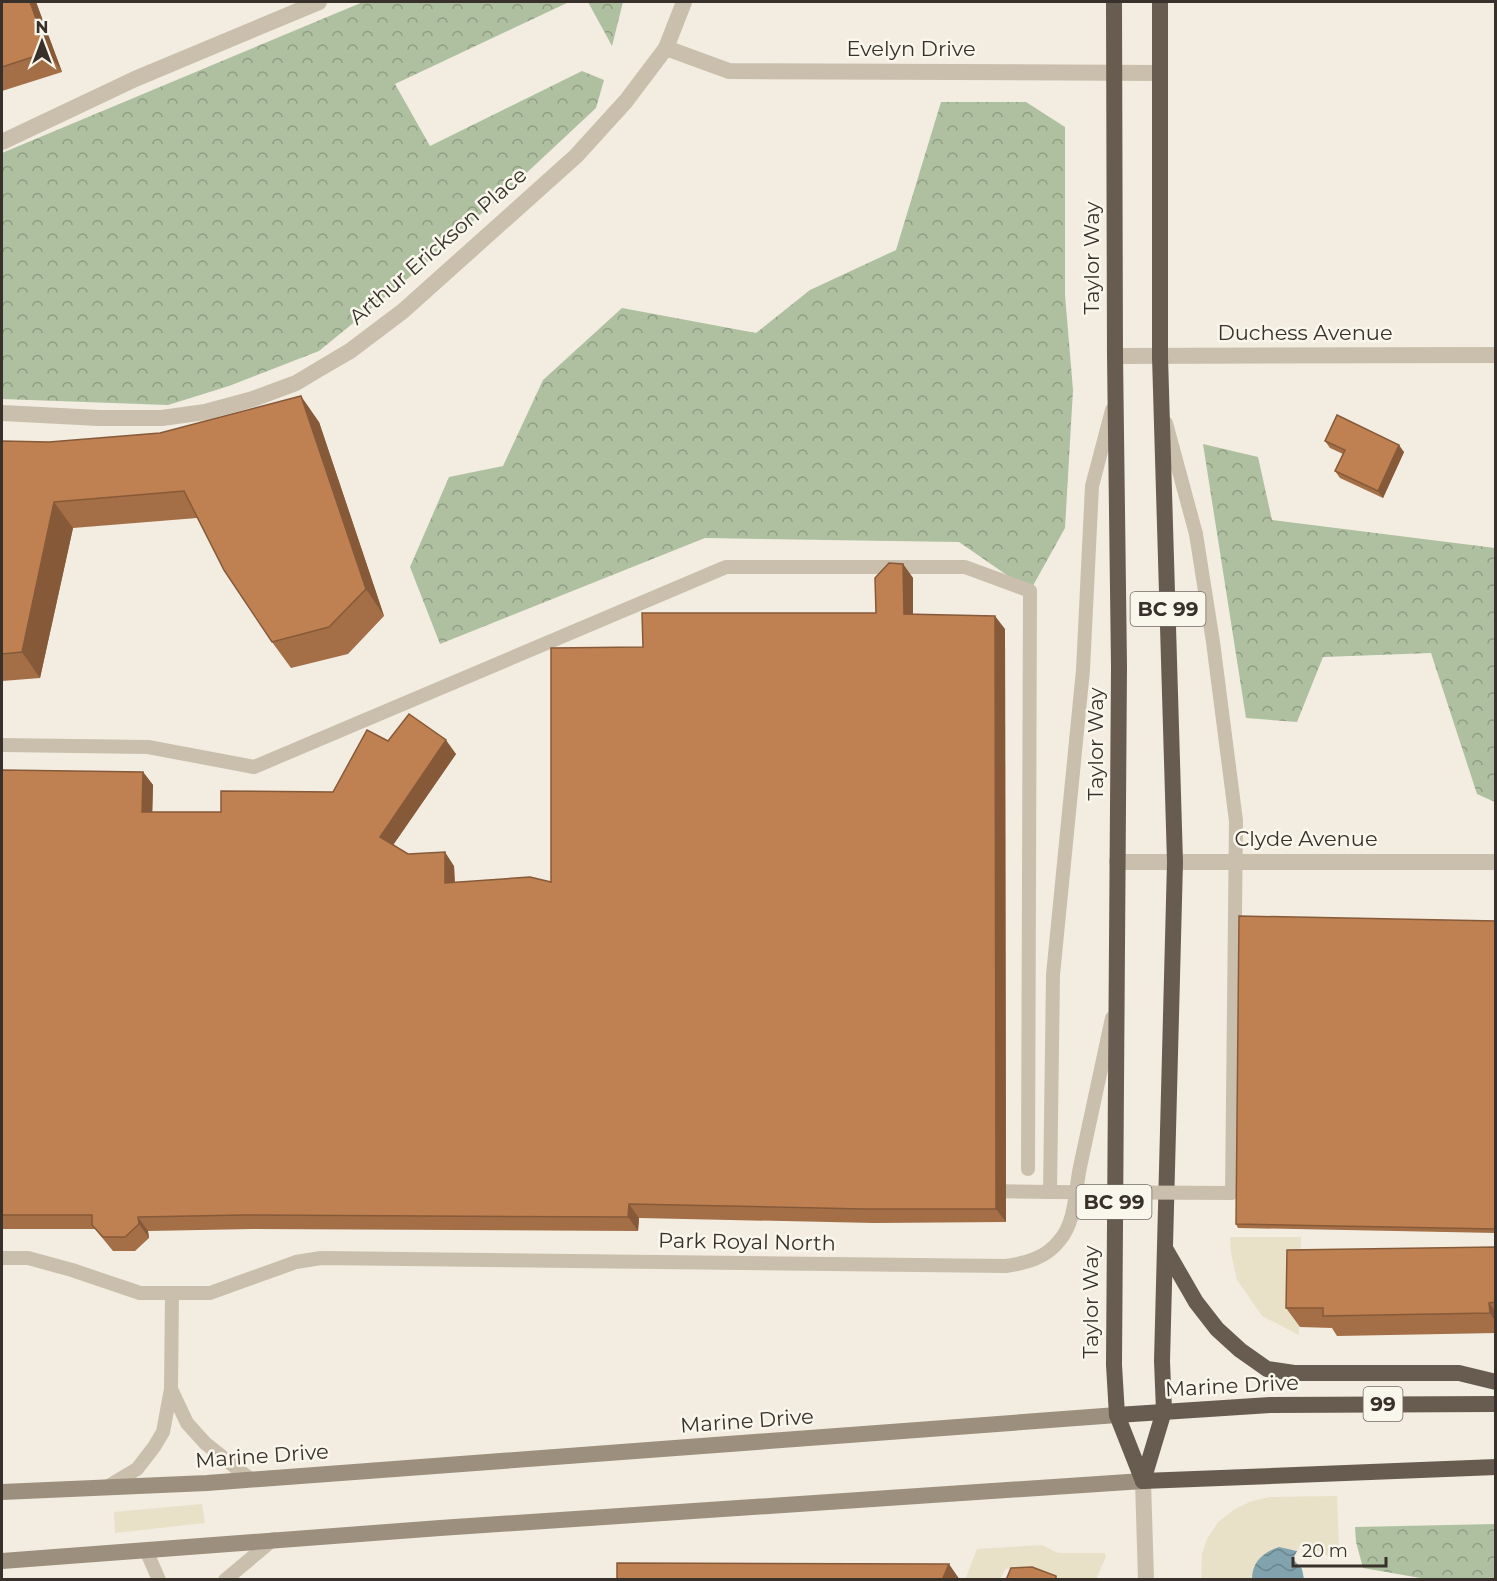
<svg xmlns="http://www.w3.org/2000/svg" width="1497" height="1581" viewBox="0 0 1497 1581" font-family="Montserrat,sans-serif">
<style>
.forest{fill:url(#forest-crowns)}
.plaza{fill:#e9e0c8}
.water{fill:url(#water-waves)}
.lines{fill:none;stroke-linecap:round;stroke-linejoin:round}
.service{stroke:#c9bfac;stroke-width:14}
.minor{stroke:#c9bfac;stroke-width:16}
.tertiary{stroke:#c9bfac;stroke-width:16}
.secondary{stroke:#9d8f7e;stroke-width:16}
.trunk{stroke:#685c50;stroke-width:16}
.service-bridge{stroke:#c9bfac;stroke-width:14}
.wall{fill:#a46f46}
.shaded-wall{fill:#865a39}
.building{fill:#bf8151;stroke:#865a39;stroke-width:1.5}
.labels{text-anchor:middle;stroke-width:5;stroke-linejoin:round;paint-order:stroke}
.shield{fill:#f9f6ec;stroke:#726c65;stroke-width:1.5}
.shield-label{font-size:20px;font-weight:bold;fill:#38312b}
.street-label{font-size:21px;fill:#38312b;stroke:#f9f6ec}
</style>
<defs>
<pattern id="forest-crowns" width="20" height="18" patternUnits="userSpaceOnUse" patternTransform="scale(1.5)"><rect width="20" height="18" fill="#afc0a0"/><path d="M2 6a3 3 0 1 1 6 0M12 15a3 3 0 1 1 6 0" fill="none" stroke="#8f9d83"/></pattern>
<pattern id="water-waves" width="16" height="10" patternUnits="userSpaceOnUse" patternTransform="scale(1.5)"><rect width="16" height="10" fill="#80a3ad"/><path d="M0 5q4-4 8 0t8 0" fill="none" stroke="#6a858d"/></pattern>
</defs>
<rect width="100%" height="100%" fill="#f2ede0"/>
<g class="forest">
<path d="M363,2H569L395,84L430,146L582,71L604,80L596,108L520,179L417,271L319,351L229,386L168,405L2,399V153Z"/>
<path d="M588,2H623L612,46Z"/>
<path d="M941,102H1026L1065,127V295L1073,390L1065,528L1030,591L959,542L705,538L440,644L410,567L449,477L503,466L543,380L622,308L756,333L810,290L896,250Z"/>
<path d="M1203,444L1258,457L1272,520L1495,548V802L1477,794L1431,653L1323,657L1297,722L1246,718Z"/>
<path d="M1495,1524V1579H1426L1363,1568L1356,1542L1355,1527Z"/>
</g>
<g class="plaza">
<path d="M1230,1237H1301L1299,1335L1262,1316L1237,1280L1231,1253Z"/>
<path d="M1337,1496L1339,1547L1332,1558L1303,1542L1297,1551L1293,1549L1252,1574V1579L1201,1580L1202,1554L1207,1539L1218,1522L1235,1509L1252,1501L1270,1497Z"/>
<path d="M202,1504L205,1523L115,1533L114,1512Z"/>
<path d="M1042,1545L1058,1553H1105L1106,1557L1096,1579H1030L1006,1568L1000,1579L965,1580L977,1549Z"/>
</g>
<path class="water" d="M1279,1547L1297,1551L1293,1559L1302,1569L1304,1579H1252C1252,1562 1263,1552 1279,1547Z"/>
<g class="lines">
<g class="service">
<path d="M1166,423L1196,534"/>
<path d="M2,745L148,747L254,767L726,567H965L1030,591L1028,1169"/>
<path d="M989,1191L1050,1192L1053,975L1083,670L1092,486L1112,410"/>
<path d="M2,1258H28L72,1270L140,1293H210L296,1262L321,1258L1006,1266C1026,1263 1046,1258 1059,1241C1076,1222 1075,1191 1080,1167C1091,1117 1101,1068 1112,1018"/>
<path d="M171,1389L187,1423L205,1443L250,1479"/>
<path d="M107,1487L137,1469L154,1447L163,1432L171,1389L172,1293"/>
<path d="M146,1550L159,1580"/>
<path d="M225,1580L274,1539"/>
</g>
<g class="minor">
<path d="M666,48L729,71L1160,73"/>
<path d="M2,142L135,79L319,2"/>
<path d="M1115,356L1496,355"/>
<path d="M2,413L99,418H162L205,412L253,399L296,383L321,368L350,351L403,311L576,156L626,101L666,48L684,2"/>
<path d="M1117,862H1496"/>
</g>
<path class="tertiary" d="M1143,1481L1146,1580"/>
<g class="secondary">
<path d="M2,1492L207,1483L1117,1415"/>
<path d="M2,1561L440,1528L1143,1481"/>
</g>
<g class="trunk">
<path d="M1114,2L1115,356L1119,666L1114,1365L1117,1415L1143,1481"/>
<path d="M1166,1250L1196,1302L1217,1329L1240,1350L1267,1369L1294,1373H1459L1496,1382"/>
<path d="M1117,1415L1270,1405L1496,1404"/>
<path d="M1143,1481L1164,1411L1162,1361L1175,862L1160,357V2"/>
<path d="M1143,1481L1496,1467"/>
</g>
<path class="service-bridge" d="M1050,1192L1232,1193L1236,821L1213,642L1196,534"/>
</g>
<g class="wall">
<path d="M2,2H36L62,72L2,91Z"/>
<path d="M319,422L384,616L348,654L291,668L272,642L197,518L73,528L40,678L2,681V441L49,442Z"/>
<path d="M1325,441L1404,452L1383,498L1340,478L1335,471L1343,454L1330,448Z"/>
<path d="M903,564L913,578V614L1005,629L1006,1222L874,1223L639,1218L638,1231L252,1229L148,1231L149,1238L135,1251H113L95,1229H2V770L143,772L153,785L152,812H221L333,792L388,741L456,754L393,845L408,854L454,866L455,882H551L643,647L876,613Z"/>
<path d="M1496,921V1233L1238,1228L1236,1224Z"/>
<path d="M1496,1247V1333L1337,1336L1332,1328L1300,1327L1286,1308Z"/>
</g>
<g class="shaded-wall">
<path d="M30,2H36L62,72L48,52Z"/>
<path d="M301,396L319,422L384,616L366,589Z"/>
<path d="M1399,445L1404,452L1383,498L1378,491Z"/>
<path d="M54,502L73,528L40,678L22,652Z"/>
<path d="M903,564L913,578V627L904,614Z"/>
<path d="M995,616L1005,629L1006,1222L996,1209Z"/>
<path d="M446,740L456,754L389,851L380,837Z"/>
<path d="M143,772L153,785L152,826L142,812Z"/>
<path d="M445,852L454,866L455,897L445,883Z"/>
<path d="M629,1204L639,1218L638,1231L628,1217Z"/>
<path d="M138,1217L148,1231L149,1238L139,1224Z"/>
<path d="M1489,1303L1496,1312V1322L1490,1313Z"/>
<path d="M949,1564L960,1580H942Z"/>
</g>
<g class="building">
<path d="M2,2H30L48,52L2,67Z"/>
<path d="M301,396L366,589L329,627L272,642L224,570L184,491L54,502L22,652L2,654V441L49,442L160,433Z"/>
<path d="M1337,415L1399,445L1378,491L1335,471L1345,450L1325,441Z"/>
<path d="M889,563L903,564L904,614L995,616L996,1209H864L629,1204L628,1217L243,1215L138,1217L139,1224L125,1237H103L92,1225V1215H2V770L143,772L142,812H221V791L333,792L367,730L388,741L409,714L446,740L380,837L408,854L445,852V883L530,877L551,882V648L643,647L642,613H876L875,578Z"/>
<path d="M1239,916L1496,921V1229L1236,1224Z"/>
<path d="M1496,1247V1302L1489,1303L1490,1313L1323,1316V1308H1286L1287,1250Z"/>
<path d="M617,1563L949,1564L942,1580H617Z"/>
<path d="M1032,1567L1056,1576V1580H1006L1011,1568Z"/>
</g>
<g class="labels">
<g class="shield">
<rect x="1130.5" y="592" width="75" height="34" rx="4.5"/>
<rect x="1076.5" y="1185" width="75" height="34" rx="4.5"/>
<rect x="1363.5" y="1387" width="39" height="34" rx="4.5"/>
</g>
<g class="shield-label">
<text x="1168" y="616">BC 99</text>
<text x="1114" y="1209">BC 99</text>
<text x="1383" y="1411">99</text>
</g>
<g class="street-label">
<text x="911" y="56">Evelyn Drive</text>
<text transform="translate(438 246) rotate(-41)" y="7">Arthur Erickson Place</text>
<text transform="translate(1092 258) rotate(-90)" y="7">Taylor Way</text>
<text x="1305" y="340">Duchess Avenue</text>
<text transform="translate(1096 744) rotate(-90)" y="7">Taylor Way</text>
<text x="1306" y="846">Clyde Avenue</text>
<text transform="translate(747 1242) rotate(1)" y="7">Park Royal North</text>
<text transform="translate(1091 1302) rotate(-90)" y="7">Taylor Way</text>
<text transform="translate(1232 1386) rotate(-3)" y="7">Marine Drive</text>
<text transform="translate(747 1421) rotate(-4)" y="7">Marine Drive</text>
<text transform="translate(262 1456) rotate(-4)" y="7">Marine Drive</text>
</g>
</g>
<rect width="1497" height="1581" fill="none" stroke="#38312b" stroke-width="6"/>
<g transform="translate(42 42)" stroke="#f9f6ec" stroke-width="4.5" paint-order="stroke">
<path d="M0-4.5L10 22L0 15L-10 22Z" fill="#38312b"/>
<text y="-9" font-size="16" font-weight="bold" text-anchor="middle" fill="#38312b">N</text>
</g>
<path d="M1293 1557v9h93v-9" fill="none" stroke="#38312b" stroke-width="3"/>
<text x="1302" y="1557" font-size="18" fill="#38312b" stroke="#f9f6ec" stroke-width="4.5" paint-order="stroke">20 m</text>
</svg>
